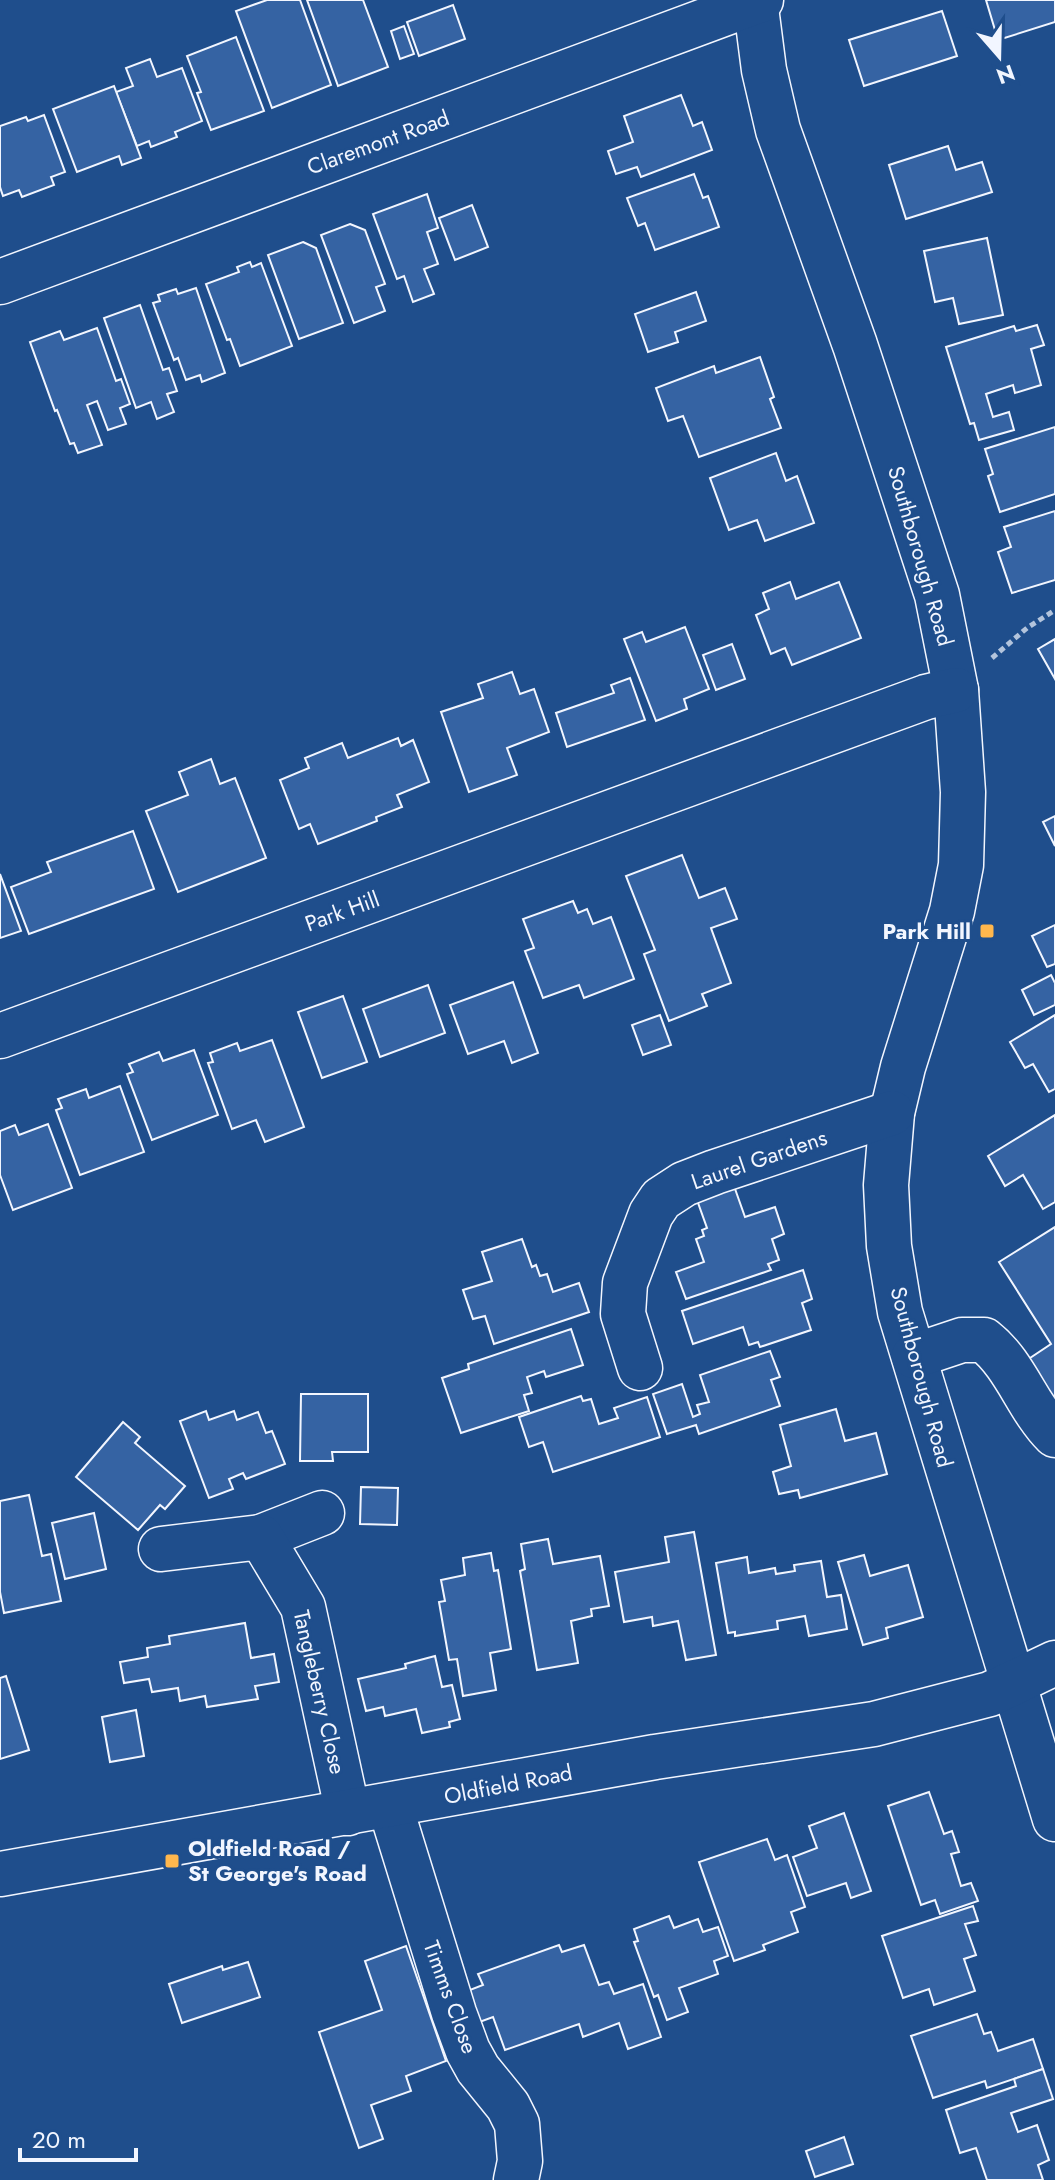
<svg xmlns="http://www.w3.org/2000/svg" width="1055" height="2180" viewBox="0 0 1055 2180" font-family="Jost,sans-serif">
<style>
.building{fill:#3563a3;stroke:#f2f6ff;stroke-width:2}
.lines{fill:none;stroke-linecap:round;stroke-linejoin:round}
.minor-casing{stroke:#f2f6ff;stroke-width:47}
.path{stroke:#b3c4dc;stroke-width:5;stroke-dasharray:6 4;stroke-linecap:butt}
.minor{stroke:#1f4e8c;stroke-width:44}
.poi-dot{fill:#ffb74d;stroke:#1f4e8c;stroke-width:3}
.labels{text-anchor:middle;stroke-width:6;stroke-linejoin:round;paint-order:stroke}
.street-label{font-size:22px;fill:#f2f6ff;stroke:#1f4e8c}
.poi-label{font-size:22px;font-weight:bold;fill:#f2f6ff;stroke:#1f4e8c;text-anchor:end}
</style>
<rect width="100%" height="100%" fill="#1f4e8c"/>
<g class="building">
<path d="M267,0H300L331,85L272,108L236,11Z"/>
<path d="M307,0H363L388,67L338,86Z"/>
<path d="M986,0H1055V22L998,40Z"/>
<path d="M453,5L465,39L419,56L407,22Z"/>
<path d="M942,11L957,56L864,86L849,40Z"/>
<path d="M404,26L414,54L400,59L391,31Z"/>
<path d="M236,37L264,111L211,130L197,93L201,92L187,56Z"/>
<path d="M150,59L157,77L182,68L202,121L175,132L177,137L151,147L149,141L137,146L116,92L133,86L126,68Z"/>
<path d="M114,86L141,158L122,165L119,156L77,172L53,109Z"/>
<path d="M681,95L693,126L702,122L712,150L641,177L637,167L616,174L608,151L633,142L624,116Z"/>
<path d="M44,115L65,172L51,177L54,185L22,197L19,190L3,196L0,187V126L26,117L28,121Z"/>
<path d="M948,146L956,170L982,162L992,192L906,219L889,165Z"/>
<path d="M694,174L703,198L708,196L719,227L655,250L645,223L638,226L627,198Z"/>
<path d="M427,194L438,228L427,232L438,264L424,269L434,294L413,302L404,276L397,279L373,214Z"/>
<path d="M472,205L488,247L455,260L439,218Z"/>
<path d="M350,224L365,230L385,284L376,287L385,311L354,323L321,235Z"/>
<path d="M987,238L1003,315L959,324L953,298L935,302L924,251Z"/>
<path d="M303,242L316,248L343,323L299,339L268,255Z"/>
<path d="M250,262L252,267L261,263L292,346L240,366L230,339L227,340L206,284L239,272L237,267Z"/>
<path d="M196,288L225,373L202,382L200,375L186,380L178,358L174,360L153,303L160,301L158,295L176,289L178,294Z"/>
<path d="M696,292L706,321L675,332L678,342L648,352L635,314Z"/>
<path d="M140,305L163,370L169,368L177,391L167,394L174,412L157,419L151,402L136,408L104,318Z"/>
<path d="M1037,325L1044,345L1031,349L1041,385L1015,393L1013,385L986,394L993,417L1009,412L1014,430L979,440L974,423L970,424L946,347L1014,326L1016,331Z"/>
<path d="M97,328L116,381L121,379L130,404L120,408L126,424L108,430L97,401L87,405L102,445L78,453L74,443L70,444L57,410L55,411L30,342L60,331L64,340Z"/>
<path d="M760,357L774,397L770,399L781,428L699,457L683,416L668,421L656,388L714,366L716,373Z"/>
<path d="M1055,427V494L1000,512L988,476L993,474L985,449Z"/>
<path d="M776,453L786,481L797,476L814,523L765,541L757,520L729,530L710,478Z"/>
<path d="M1055,511V580L1012,593L998,552L1011,547L1004,527Z"/>
<path d="M790,582L796,599L839,582L861,638L792,665L785,648L771,654L756,615L769,609L763,593Z"/>
<path d="M685,627L709,689L684,699L687,709L656,721L624,639L642,632L646,642Z"/>
<path d="M1055,639V679L1038,649Z"/>
<path d="M732,644L745,679L716,690L703,655Z"/>
<path d="M512,672L520,694L534,689L549,732L507,748L517,775L469,792L441,712L483,698L478,684Z"/>
<path d="M630,678L645,720L567,747L556,713L614,693L611,685Z"/>
<path d="M398,738L401,746L413,740L429,782L397,795L402,807L376,817L377,821L318,844L310,824L299,829L280,780L309,768L305,758L342,743L348,758Z"/>
<path d="M211,759L220,784L235,778L266,858L178,892L146,811L188,795L179,772Z"/>
<path d="M1055,816V846L1043,822Z"/>
<path d="M133,831L154,889L29,934L11,887L51,872L47,862Z"/>
<path d="M682,855L699,898L725,888L737,919L711,928L731,983L702,994L707,1006L669,1021L644,954L655,950L626,876Z"/>
<path d="M0,874L21,931L0,938Z"/>
<path d="M573,901L578,913L587,909L593,924L611,917L634,979L584,998L579,985L543,998L525,951L534,948L523,919Z"/>
<path d="M1055,925V964L1047,967L1032,936Z"/>
<path d="M1051,975L1055,983V1005L1034,1015L1022,990Z"/>
<path d="M513,982L538,1053L512,1063L504,1041L468,1054L450,1005Z"/>
<path d="M428,985L445,1033L380,1057L363,1009Z"/>
<path d="M343,996L367,1062L322,1078L298,1012Z"/>
<path d="M660,1015L671,1045L643,1055L632,1025Z"/>
<path d="M1055,1015V1089L1049,1092L1033,1064L1025,1068L1010,1042Z"/>
<path d="M272,1040L304,1127L265,1142L256,1120L232,1129L208,1063L213,1062L210,1053L237,1043L240,1051Z"/>
<path d="M194,1050L218,1115L152,1140L127,1074L133,1072L129,1064L159,1052L163,1061Z"/>
<path d="M120,1086L144,1152L80,1175L56,1110L62,1108L58,1099L86,1089L89,1098Z"/>
<path d="M1055,1115V1202L1043,1209L1023,1175L1005,1186L988,1156Z"/>
<path d="M48,1124L72,1188L13,1210L0,1175V1131L15,1125L19,1135Z"/>
<path d="M734,1186L745,1217L775,1207L784,1234L772,1239L779,1260L768,1264L771,1270L686,1299L676,1272L704,1262L696,1239L704,1236L702,1230L707,1228L697,1200Z"/>
<path d="M1055,1227V1412L1024,1362L1051,1344L999,1262Z"/>
<path d="M522,1239L532,1267L536,1265L540,1276L547,1274L553,1292L579,1283L589,1312L494,1344L485,1316L473,1319L463,1290L492,1281L482,1252Z"/>
<path d="M803,1270L812,1299L802,1303L811,1330L760,1347L758,1342L749,1345L743,1327L693,1344L682,1311Z"/>
<path d="M571,1329L583,1365L546,1377L544,1371L527,1377L532,1393L524,1395L529,1411L461,1433L442,1378L469,1369L468,1364Z"/>
<path d="M770,1351L780,1377L771,1380L780,1406L699,1434L696,1425L667,1434L653,1394L682,1384L693,1417L700,1414L697,1405L709,1402L700,1375Z"/>
<path d="M301,1394H368V1452H332L333,1461H300Z"/>
<path d="M581,1396L583,1401L591,1399L599,1424L618,1418L614,1408L647,1397L660,1437L553,1472L543,1442L529,1447L519,1417Z"/>
<path d="M836,1409L845,1441L876,1433L887,1474L800,1498L798,1490L779,1494L773,1472L791,1466L780,1425Z"/>
<path d="M206,1411L209,1420L234,1411L237,1420L258,1412L266,1433L272,1431L285,1464L246,1479L243,1473L229,1479L233,1489L209,1498L180,1421Z"/>
<path d="M123,1422L140,1437L135,1443L185,1486L165,1509L160,1505L138,1530L76,1477Z"/>
<path d="M361,1487L398,1488L397,1525L360,1524Z"/>
<path d="M29,1495L42,1556L51,1554L61,1601L4,1613L0,1592V1501Z"/>
<path d="M94,1513L106,1569L65,1579L52,1523Z"/>
<path d="M694,1532L716,1655L686,1660L678,1621L653,1626L652,1617L624,1622L615,1572L669,1562L665,1537Z"/>
<path d="M548,1539L553,1564L600,1556L609,1606L591,1609L592,1616L571,1621L578,1663L537,1670L520,1571L525,1569L521,1544Z"/>
<path d="M491,1553L494,1571L498,1570L511,1649L490,1653L496,1690L463,1696L457,1659L449,1660L439,1602L445,1601L441,1580L465,1575L463,1558Z"/>
<path d="M864,1555L870,1576L908,1565L923,1617L886,1628L888,1638L863,1645L838,1562Z"/>
<path d="M747,1557L749,1573L775,1568L776,1574L795,1571L794,1565L821,1561L827,1597L841,1595L847,1629L809,1636L805,1616L777,1621L778,1629L735,1636V1632L728,1633L716,1563Z"/>
<path d="M245,1623L251,1658L274,1654L279,1682L255,1686L258,1699L207,1707L205,1696L180,1701L178,1688L152,1692L149,1679L124,1683L120,1662L148,1657L147,1648L170,1644L169,1636Z"/>
<path d="M435,1656L442,1687L452,1685L460,1719L449,1722L450,1727L422,1733L416,1709L385,1716L383,1707L366,1711L358,1679L406,1668L405,1664Z"/>
<path d="M6,1676L29,1750L0,1759V1678Z"/>
<path d="M136,1710L144,1756L110,1762L102,1717Z"/>
<path d="M929,1792L944,1834L952,1831L959,1852L951,1854L961,1886L971,1883L978,1901L940,1914L935,1900L921,1905L888,1806Z"/>
<path d="M844,1813L871,1891L851,1898L846,1883L807,1896L793,1857L817,1848L809,1826Z"/>
<path d="M767,1839L775,1860L787,1855L805,1907L791,1912L798,1932L763,1945L765,1950L734,1961L699,1862Z"/>
<path d="M973,1906L978,1921L965,1924L976,1955L964,1959L975,1991L934,2005L929,1989L903,1998L882,1936Z"/>
<path d="M669,1916L674,1928L698,1919L703,1932L718,1927L728,1956L714,1961L718,1974L679,1988L688,2012L667,2020L658,1995L654,1997L634,1942L638,1941L634,1929Z"/>
<path d="M559,1945L562,1952L584,1945L599,1985L609,1982L614,1994L643,1984L661,2037L628,2049L619,2023L583,2037L579,2024L505,2050L493,2017L474,2024L462,1993L483,1985L478,1974Z"/>
<path d="M406,1946L446,2061L406,2076L411,2091L371,2105L383,2139L359,2148L319,2032L382,2010L365,1961Z"/>
<path d="M248,1962L260,1997L182,2023L169,1984L222,1966L223,1970Z"/>
<path d="M977,2014L984,2034L991,2032L998,2051L1033,2039L1043,2069L987,2088L985,2081L933,2098L911,2036Z"/>
<path d="M1043,2069L1053,2099L1011,2113L1018,2132L1037,2125L1049,2160L1038,2165L1043,2180H987L976,2148L960,2153L946,2110L1016,2086L1014,2079Z"/>
<path d="M844,2137L853,2164L815,2177L806,2151Z"/>
</g>
<g class="lines">
<defs>
<g id="minor">
<path d="M755,0L764,70L778,130L855,345L937,595L956,690L963,792L961,865L952,911L903,1067L892,1113L886,1185L889,1246L900,1312L1055,1819"/>
<path d="M0,282L761,0"/>
<path d="M0,1036L926,697L956,690"/>
<path d="M914,1356L962,1340H984C1016,1365 1027,1407 1055,1435"/>
<path d="M640,1368L623,1314L625,1283L651,1214L661,1199L684,1184L715,1172L892,1113"/>
<path d="M261,1537L322,1513"/>
<path d="M161,1549L261,1537L303,1607L348,1813"/>
<path d="M390,1806L454,2013L468,2051L478,2069L508,2106L517,2124L520,2161L516,2180"/>
<path d="M0,1874L655,1757L874,1724L990,1694L1055,1663"/>
</g>
</defs>
<use href="#minor" class="minor-casing"/>
<path class="path" d="M992,658L1027,628L1055,610"/>
<use href="#minor" class="minor"/>
</g>
<g class="poi-dot">
<rect x="979" y="923" width="16" height="16" rx="4"/>
<rect x="164" y="1853" width="16" height="16" rx="4"/>
</g>
<g class="labels">
<g class="street-label">
<text transform="translate(378 142) rotate(-20)" y="8">Claremont Road</text>
<text transform="translate(921 556) rotate(74)" y="8">Southborough Road</text>
<text transform="translate(342 911) rotate(-20)" y="8">Park Hill</text>
<text transform="translate(759 1159) rotate(-19)" y="8">Laurel Gardens</text>
<text transform="translate(922 1377) rotate(75)" y="8">Southborough Road</text>
<text transform="translate(320 1692) rotate(77)" y="8">Tangleberry Close</text>
<text transform="translate(508 1784) rotate(-11)" y="8">Oldfield Road</text>
<text transform="translate(451 1997) rotate(70)" y="8">Timms Close</text>
</g>
<g class="poi-label">
<text x="971" y="939">Park Hill</text>
<text x="188" y="1856" text-anchor="start">Oldfield Road /<tspan x="188" dy="25">St George's Road</tspan></text>
</g>
</g>
<g transform="translate(999 56) rotate(160)" stroke="#1f4e8c" stroke-width="6" paint-order="stroke">
<path d="M0-6L14 30L0 20L-14 30Z" fill="#f2f6ff"/>
<text y="-12" font-size="22" font-weight="bold" text-anchor="middle" fill="#f2f6ff">N</text>
</g>
<path d="M20 2148v12h116v-12" fill="none" stroke="#f2f6ff" stroke-width="4"/>
<text x="32" y="2148" font-size="24" fill="#f2f6ff" stroke="#1f4e8c" stroke-width="6" paint-order="stroke">20 m</text>
</svg>
